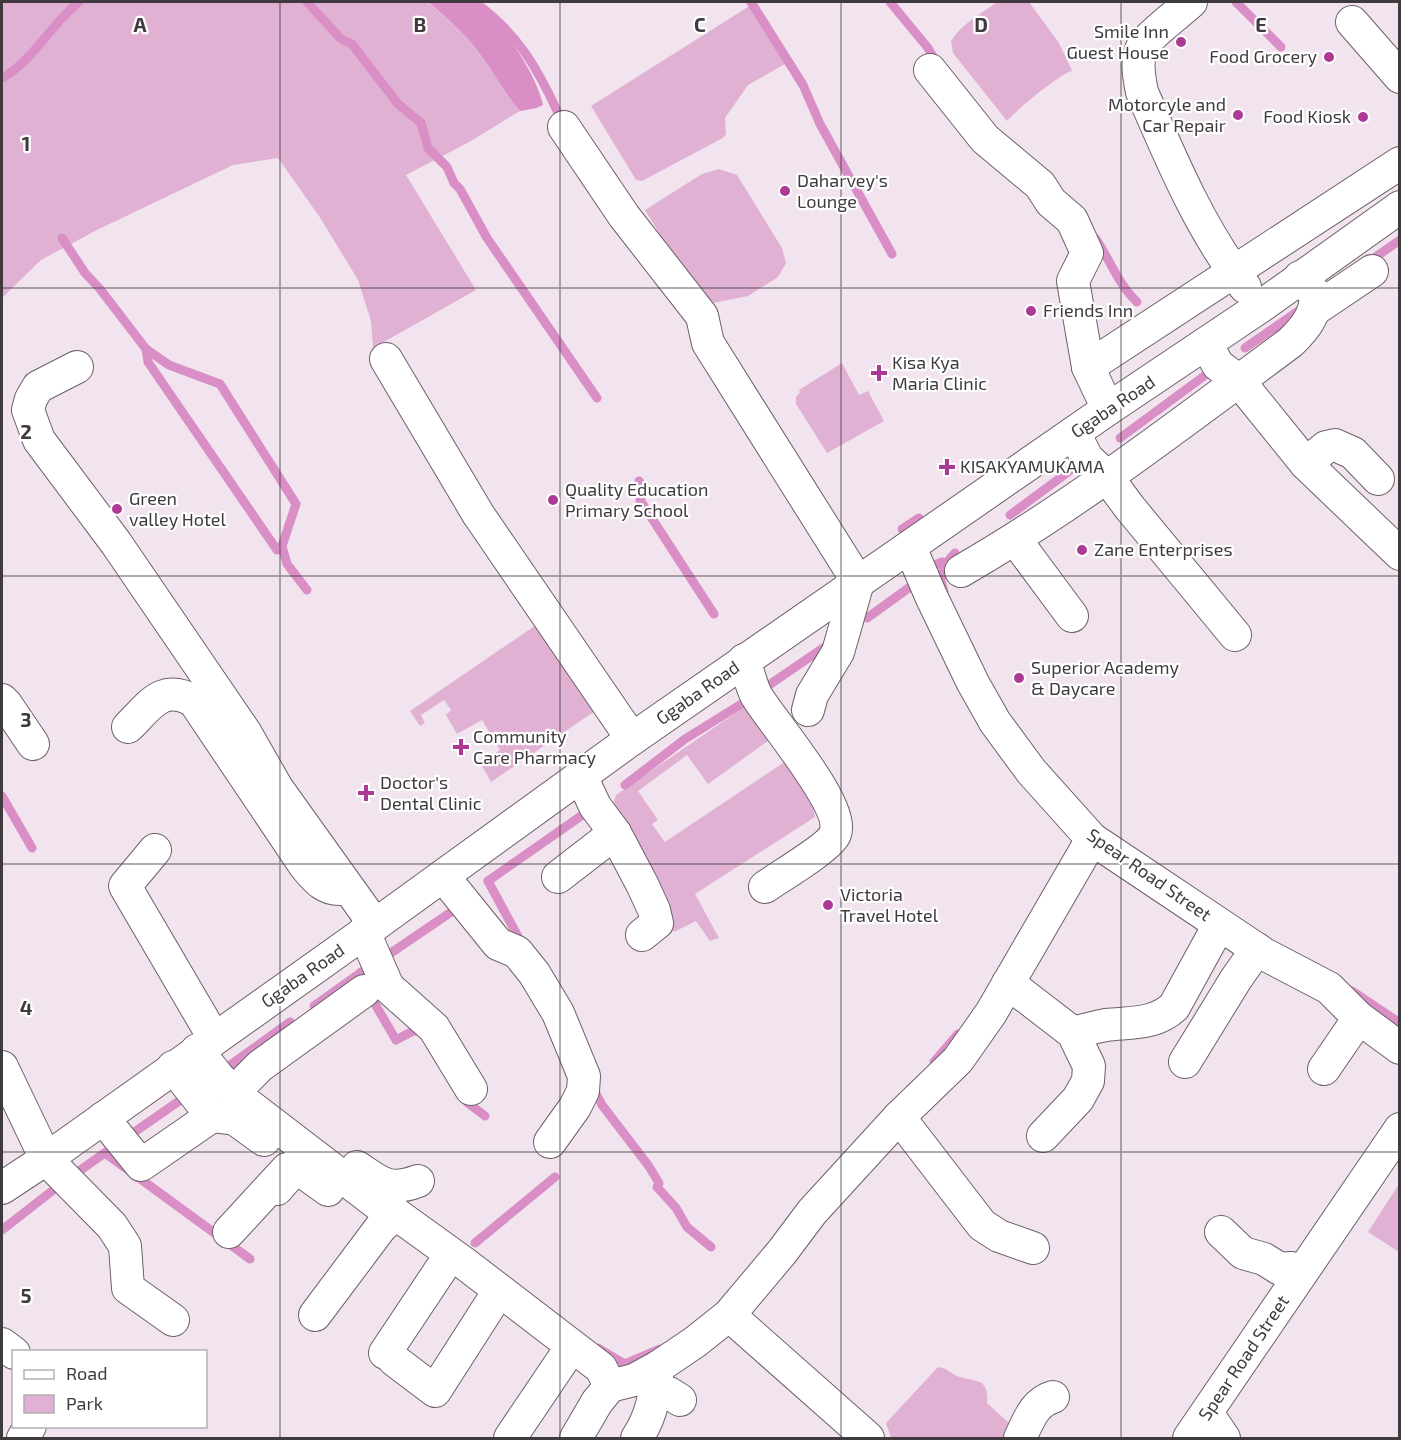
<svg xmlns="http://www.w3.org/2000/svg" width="1401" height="1440" viewBox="0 0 1401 1440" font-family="'Exo 2',sans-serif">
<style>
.green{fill:#e1b1d4}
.water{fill:#d98ec6}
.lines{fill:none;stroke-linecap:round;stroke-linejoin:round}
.stream{stroke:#d98ec6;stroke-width:9}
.minor-casing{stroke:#6d6069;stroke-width:34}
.minor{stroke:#fff;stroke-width:32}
.grid{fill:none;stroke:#3f3a3e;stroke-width:1.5;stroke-opacity:0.55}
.poi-dot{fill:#ac3a95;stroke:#fff;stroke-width:2}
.labels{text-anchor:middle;stroke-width:4.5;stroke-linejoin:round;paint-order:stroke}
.poi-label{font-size:18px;fill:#3f3a3e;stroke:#fff;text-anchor:start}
.street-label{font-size:18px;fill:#3f3a3e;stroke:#fff}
.grid-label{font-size:20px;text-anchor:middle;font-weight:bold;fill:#3f3a3e;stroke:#fff;stroke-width:4.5;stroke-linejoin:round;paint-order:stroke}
</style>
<rect width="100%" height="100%" fill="#f2e4ee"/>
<g class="green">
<path d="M2,2H427C446,17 466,34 480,54C494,72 504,93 520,111L471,141L406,175L476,290L373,348L371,321L358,280L319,216L278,158L233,165L97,230L41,260L2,298Z"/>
<path d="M997,2H1029L1059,43L1072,71C1061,73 1015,111 1007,121L953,53L951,41C962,23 981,14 997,2Z"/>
<path d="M751,5L785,64L748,85L725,118L726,134L723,138L642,181L636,180L591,106Z"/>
<path d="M719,169L737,175L782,248L786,263L778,277L748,296L703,305L645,210L702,174Z"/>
<path d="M842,363L859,395L868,391L884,421L827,453L796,404V397L800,392L799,390Z"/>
<path d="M542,621L598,709L491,782L480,762L500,750L482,720L457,734L446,715L451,710L444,700L421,715L425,723L420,726L410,711Z"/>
<path d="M750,703L772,738L708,784L687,755L638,791L658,820L652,824L665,842L786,761L813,805L815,817L695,894L719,938L710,941L696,921L674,932L664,920L612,807L616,795Z"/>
<path d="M1399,1184V1252L1368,1232Z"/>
<path d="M938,1367C949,1368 951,1375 960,1377C977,1382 989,1378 987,1403L1021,1434L1017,1438H891L886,1423Z"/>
</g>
<path class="water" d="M428,2C438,1 460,0 469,2C497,11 538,77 543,105L537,108L520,111C504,93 494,72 480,54C466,34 446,17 428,2Z"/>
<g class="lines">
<g class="stream">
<path d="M307,2L341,39L352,44L398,104L421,123L428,148L447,167L454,183L460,189L487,238L597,398"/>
<path d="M474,2C516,31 537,67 558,113L565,121"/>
<path d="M751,2L803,85L820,124L892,254"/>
<path d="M890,2L928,48L937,64"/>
<path d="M1236,2L1281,47"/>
<path d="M2,78C33,61 51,24 79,2"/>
<path d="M62,238L85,273L100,289L146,349L169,365L220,384L296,504L282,546L287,564L307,590"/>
<path d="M1096,239C1110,260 1118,284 1137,302"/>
<path d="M1367,263L1400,240"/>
<path d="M1245,348L1304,307"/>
<path d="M146,349L148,362L277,550"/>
<path d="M1120,438L1215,368"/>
<path d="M639,481L645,490L640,500L714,614"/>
<path d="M1010,515L1083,461"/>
<path d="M902,529L919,518"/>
<path d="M935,565L942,562L944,566L955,553"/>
<path d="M944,566L941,580L944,592"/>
<path d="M867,618L917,582"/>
<path d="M769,685L829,644"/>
<path d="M625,785L685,739L751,698"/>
<path d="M2,796L32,848"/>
<path d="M492,878L488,881L591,809"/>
<path d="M488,881L522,944"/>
<path d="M385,957L460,906"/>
<path d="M361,972L375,1004L396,1040L413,1031H422L424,1033"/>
<path d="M1352,991L1400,1023"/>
<path d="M314,1006L366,969"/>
<path d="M934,1062L958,1034"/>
<path d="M229,1066L290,1022"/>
<path d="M593,1088L602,1105L648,1165L659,1183L657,1187L676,1208L687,1227L711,1247"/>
<path d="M463,1095L468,1103L485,1116"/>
<path d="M133,1133L182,1099"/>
<path d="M105,1153L250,1259"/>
<path d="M72,1176L109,1150"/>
<path d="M2,1230L52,1191"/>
<path d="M475,1243L555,1177"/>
<path d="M598,1348L625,1364L660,1349"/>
</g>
<defs>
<g id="minor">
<path d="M1191,2C1180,12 1151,34 1144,44C1135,57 1139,78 1142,92C1171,159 1200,229 1245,287"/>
<path d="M1352,22L1400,77"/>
<path d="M930,70L985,139L1040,185L1051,202L1072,220L1087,253L1073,281L1088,367L1108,409"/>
<path d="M564,127L624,216L702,316L708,343L858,582L838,652L812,695L808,710"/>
<path d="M1314,310L1372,271"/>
<path d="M1206,344L1218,365L1238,380L1306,464L1400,554"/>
<path d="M386,359L478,514L632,739"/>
<path d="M77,367L38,387L31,399L28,410L39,440L116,543L245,732L277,788L375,925"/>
<path d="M1088,367L1400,163"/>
<path d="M1074,433L1087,458L1107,477L1130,508L1235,635"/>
<path d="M1306,464L1326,447L1335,445L1353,453L1378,479"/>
<path d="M1015,539L1072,616"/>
<path d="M910,547L931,596L973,683L995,722L1031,771L1092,839L1264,954L1329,988L1359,1018L1400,1048"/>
<path d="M961,571C1077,504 1183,422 1291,342C1305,328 1316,315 1316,295L1300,277"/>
<path d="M744,660C748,671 751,685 756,695C771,721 846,806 835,834C830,847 779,877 765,887"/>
<path d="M2,700L6,704L33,744"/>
<path d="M128,727C150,706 161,683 194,701L305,866C316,879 324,890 342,889"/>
<path d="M581,776L595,806L615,833L642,884L654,910L657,923L642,935"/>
<path d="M155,850L125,886L214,1038"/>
<path d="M443,876L498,944L517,952L534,973L558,1013L584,1076L583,1091L575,1107L550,1142"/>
<path d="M558,877L615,833"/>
<path d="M364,932L388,987L434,1028L471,1089"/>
<path d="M1008,983L1073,1033L1089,1066L1088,1081L1078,1099L1043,1136"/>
<path d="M1073,1033C1084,1030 1095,1027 1106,1025C1131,1022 1154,1025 1174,1007L1219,925"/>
<path d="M197,1050L219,1078L246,1103L379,1205L396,1214L464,1263L601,1368L610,1386"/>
<path d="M1185,1062L1236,979L1257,949"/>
<path d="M2,1067L46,1159L112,1226L125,1246L128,1288L173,1320"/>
<path d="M173,1067L212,1116L235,1119L264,1140"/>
<path d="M1324,1069L1359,1018"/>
<path d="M238,1095L241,1085L260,1066L364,991"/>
<path d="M899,1117L982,1225L999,1236L1033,1248"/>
<path d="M103,1118L141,1165L212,1116"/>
<path d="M357,1167C381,1183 389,1192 418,1181"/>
<path d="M2,1188L46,1159L375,925L632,739L1108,409L1260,307L1400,207"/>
<path d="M277,1189L296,1167L328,1190"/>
<path d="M229,1232L287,1169"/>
<path d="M1221,1232L1243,1253L1264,1259L1280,1269L1291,1268L1299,1276"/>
<path d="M315,1315L381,1227L396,1214"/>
<path d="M729,1315L868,1438"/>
<path d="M2,1344L14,1353"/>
<path d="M385,1353L441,1269"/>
<path d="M394,1360L435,1391L492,1302"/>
<path d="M656,1389L669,1393L680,1400"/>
<path d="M1207,1413L1224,1438"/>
<path d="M23,1438L30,1426"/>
<path d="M510,1438L566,1355"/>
<path d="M576,1438L597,1402L610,1386L634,1380L658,1367L695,1342L729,1315L782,1252L812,1212L899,1117L958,1060L991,1013L1092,839"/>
<path d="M637,1438C652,1416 655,1394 658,1367"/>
<path d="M1020,1438C1028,1422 1034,1402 1053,1397"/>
<path d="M1189,1438L1400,1129"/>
</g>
</defs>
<use href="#minor" class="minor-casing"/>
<use href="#minor" class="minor"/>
</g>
<path class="grid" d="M280,2V1438M560,2V1438M841,2V1438M1121,2V1438M2,288H1400M2,576H1400M2,864H1400M2,1152H1400"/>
<g class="poi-dot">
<circle cx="1181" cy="42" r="6"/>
<circle cx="1329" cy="57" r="6"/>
<circle cx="1238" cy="115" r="6"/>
<circle cx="1363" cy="117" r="6"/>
<circle cx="785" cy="191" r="6"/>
<circle cx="1031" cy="311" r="6"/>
<path d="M876 364h6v6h6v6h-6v6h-6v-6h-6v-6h6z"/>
<path d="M944 458h6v6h6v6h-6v6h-6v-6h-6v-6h6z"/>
<circle cx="553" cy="500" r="6"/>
<circle cx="117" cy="509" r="6"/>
<circle cx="1082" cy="550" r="6"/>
<circle cx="1019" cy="678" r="6"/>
<path d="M458 738h6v6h6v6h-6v6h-6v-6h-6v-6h6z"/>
<path d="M363 784h6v6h6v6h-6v6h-6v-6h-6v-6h6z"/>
<circle cx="828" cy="905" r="6"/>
</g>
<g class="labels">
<g class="poi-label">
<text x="1169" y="38" text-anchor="end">Smile Inn<tspan x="1169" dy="21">Guest House</tspan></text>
<text x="1317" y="63" text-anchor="end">Food Grocery</text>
<text x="1226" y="111" text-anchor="end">Motorcyle and<tspan x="1226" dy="21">Car Repair</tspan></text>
<text x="1351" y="123" text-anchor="end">Food Kiosk</text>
<text x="797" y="187">Daharvey's<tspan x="797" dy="21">Lounge</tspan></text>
<text x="1043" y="317">Friends Inn</text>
<text x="892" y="369">Kisa Kya<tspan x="892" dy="21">Maria Clinic</tspan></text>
<text x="960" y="473">KISAKYAMUKAMA</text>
<text x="565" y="496">Quality Education<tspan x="565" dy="21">Primary School</tspan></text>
<text x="129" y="505">Green<tspan x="129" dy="21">valley Hotel</tspan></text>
<text x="1094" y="556">Zane Enterprises</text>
<text x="1031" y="674">Superior Academy<tspan x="1031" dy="21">&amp; Daycare</tspan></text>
<text x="473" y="743">Community<tspan x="473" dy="21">Care Pharmacy</tspan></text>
<text x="380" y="789">Doctor's<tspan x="380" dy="21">Dental Clinic</tspan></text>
<text x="840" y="901">Victoria<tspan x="840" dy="21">Travel Hotel</tspan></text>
</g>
<g class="street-label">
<text transform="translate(1113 407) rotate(-34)" y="6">Ggaba Road</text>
<text transform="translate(698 693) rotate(-35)" y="6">Ggaba Road</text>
<text transform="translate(1149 875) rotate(35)" y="6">Spear Road Street</text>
<text transform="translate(303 976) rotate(-35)" y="6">Ggaba Road</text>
<text transform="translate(1244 1358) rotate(-56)" y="6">Spear Road Street</text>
</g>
</g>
<g class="grid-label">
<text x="140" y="32">A</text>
<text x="420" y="32">B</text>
<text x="700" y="32">C</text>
<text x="981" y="32">D</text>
<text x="1261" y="32">E</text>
<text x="26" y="151">1</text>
<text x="26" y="439">2</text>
<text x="26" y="727">3</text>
<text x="26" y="1015">4</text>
<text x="26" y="1303">5</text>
</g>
<rect width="1401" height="1440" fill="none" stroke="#3f3a3e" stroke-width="6"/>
<rect x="12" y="1350" width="195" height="78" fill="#ffffff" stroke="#b2b0b2" stroke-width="1.5"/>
<rect x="24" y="1370" width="30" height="9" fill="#ffffff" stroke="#b2b0b2" stroke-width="1.5"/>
<text x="66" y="1380" font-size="18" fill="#3f3a3e">Road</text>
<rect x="24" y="1395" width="30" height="18" fill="#e1b1d4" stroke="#b2b0b2" stroke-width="1.5"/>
<text x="66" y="1410" font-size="18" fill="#3f3a3e">Park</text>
</svg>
